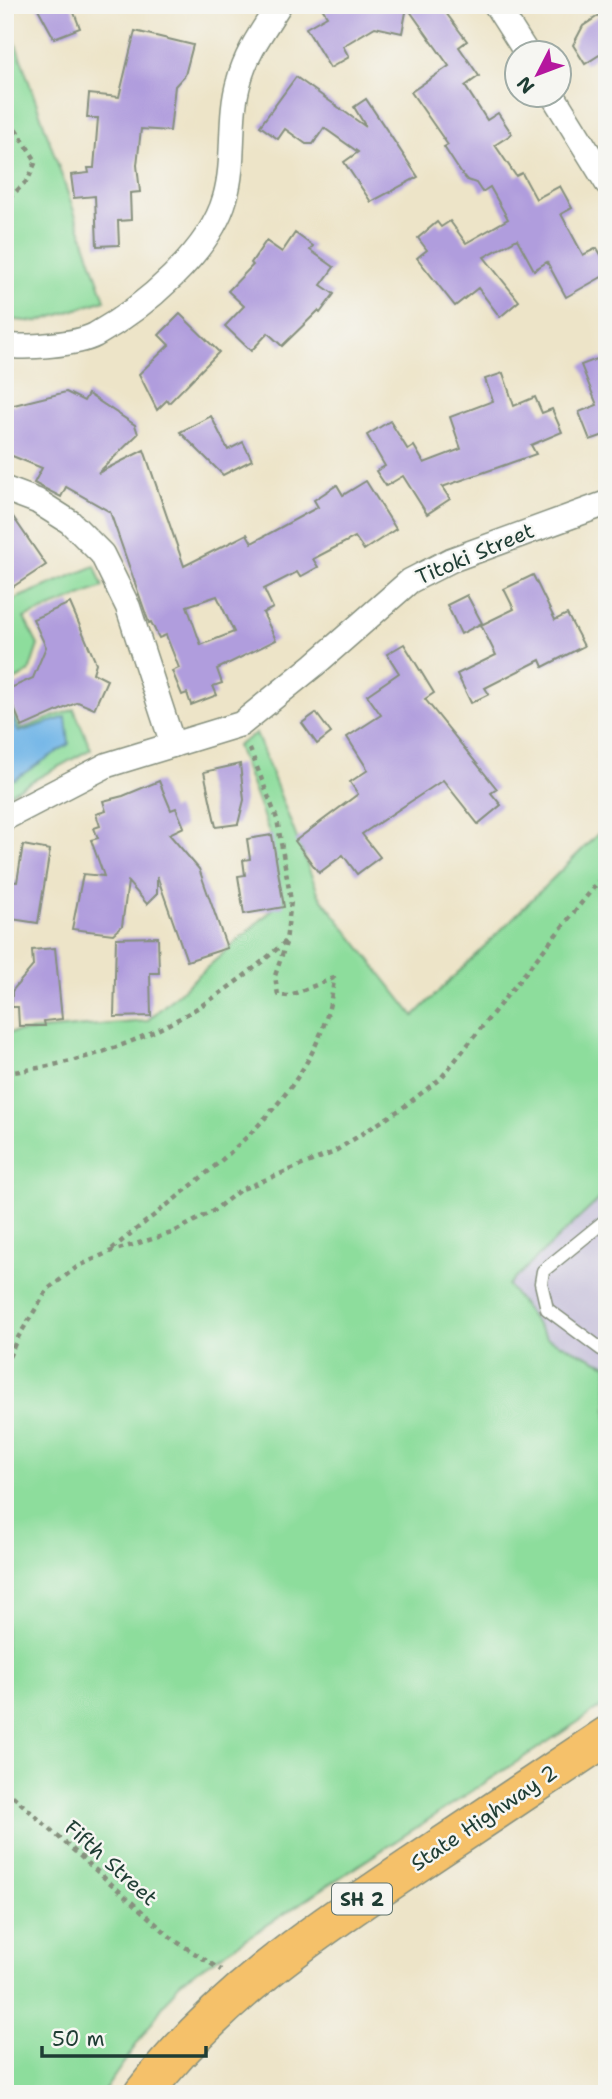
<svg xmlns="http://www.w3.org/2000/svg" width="612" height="2099" viewBox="0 0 612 2099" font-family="'Shantell Sans',sans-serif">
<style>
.industrial{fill:#c6c0da}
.green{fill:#8ddd9c;stroke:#568d68;stroke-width:2}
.water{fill:#71b5e7;stroke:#48798e;stroke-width:2}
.building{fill:#b09ddd;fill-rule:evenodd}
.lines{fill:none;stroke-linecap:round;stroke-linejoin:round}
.service-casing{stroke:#86907e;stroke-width:15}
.minor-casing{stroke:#86907e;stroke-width:27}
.trunk-casing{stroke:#86907e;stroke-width:41}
.path{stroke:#86907e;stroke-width:4.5;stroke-dasharray:5 5;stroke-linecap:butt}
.service{stroke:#fff;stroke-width:12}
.minor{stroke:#fff;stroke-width:24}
.trunk{stroke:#f5c16b;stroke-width:38}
.labels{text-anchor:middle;stroke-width:5;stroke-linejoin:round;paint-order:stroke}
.shield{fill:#f6f6f2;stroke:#60746d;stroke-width:2}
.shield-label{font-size:19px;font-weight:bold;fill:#1f3d34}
.street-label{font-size:21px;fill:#1f3d34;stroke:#f6f6f2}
</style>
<rect width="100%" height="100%" fill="#f6f6f2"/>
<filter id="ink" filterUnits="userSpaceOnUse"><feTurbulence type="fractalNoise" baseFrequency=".0143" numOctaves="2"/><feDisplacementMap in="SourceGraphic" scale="14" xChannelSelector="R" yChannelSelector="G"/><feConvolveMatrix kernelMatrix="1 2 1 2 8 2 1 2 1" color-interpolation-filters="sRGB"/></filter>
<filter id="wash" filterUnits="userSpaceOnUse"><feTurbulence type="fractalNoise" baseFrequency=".00686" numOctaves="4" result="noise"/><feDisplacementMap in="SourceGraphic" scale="28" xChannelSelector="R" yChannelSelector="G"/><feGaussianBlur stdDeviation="1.57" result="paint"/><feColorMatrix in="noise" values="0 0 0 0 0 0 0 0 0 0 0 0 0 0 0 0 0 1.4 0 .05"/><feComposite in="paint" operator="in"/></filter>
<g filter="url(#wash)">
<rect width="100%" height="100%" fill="#ede4c8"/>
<path class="industrial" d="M607,1192V1365L547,1338L508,1285Z"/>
<g class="green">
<path d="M5,13L105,300L37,322L5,319Z"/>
<path d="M95,566L103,587L24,618L38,645L29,672L5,685V603Z"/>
<path d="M5,695L21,729L74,709L91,749L5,796Z"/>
<path d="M256,733L319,895L414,1016L607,825V1192L508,1285L547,1338L607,1365V1703L180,1982L102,2094H5V1033L147,1021L273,909L270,835L237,746Z"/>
</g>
<path class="water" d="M5,702L19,732L66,717L69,744L15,779L5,780Z"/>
<g id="blocks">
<g class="building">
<path d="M36,5H71L80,28L54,38Z"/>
<path d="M320,5H440L467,41L459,47L479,76L465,86L487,120L498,113L512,134L495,145L516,176L522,173L536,199L560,186L572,208L561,214L583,255L597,248L607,265V274L566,297L547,262L534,270L517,239L484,257L519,301L500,317L478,288L455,306L417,258L427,250L418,238L437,222L441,227L450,221L466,243L508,219L490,187L482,192L476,183L467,180L461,173L444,147L448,145L411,92L449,66L407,7L402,33L375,27L343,46L349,57L330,68L306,28L327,16Z"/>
<path d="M607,10V50L585,64L573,45L583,26Z"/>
<path d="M135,31L193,45L185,75L175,86L170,131L141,129L137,165L140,192L130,193L131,220L118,221L119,245L97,246L95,196L74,198L71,175L89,173L88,168H94L98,118H87L89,94L119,97Z"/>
<path d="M296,77L366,127L354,107L366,99L418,177L371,202L344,162L358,152L324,128L313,144H306L285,129L278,139L260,126Z"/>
<path d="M295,233L313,246L310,250L334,267L321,285L334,294L320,313L318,311L282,346L268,333L251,351L225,326L244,306L228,291L253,265L251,263L266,241L282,252Z"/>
<path d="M180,314L219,352L169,403L167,400L157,410L139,374L169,345L159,335Z"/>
<path d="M602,357L607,370V434L590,440L579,412L597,405L581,365Z"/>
<path d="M503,373L514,406L535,397L542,413L552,409L562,432L531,445L536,454L442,487L450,499L427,514L403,476L386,486L376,471L385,466L367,435L390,421L408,450L414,446L424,463L461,449L450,417L493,401L485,379Z"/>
<path d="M66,392L84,401L88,394L135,425L138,434L98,473L144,450L184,566L247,534L252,543L318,507L314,500L337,485L343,495L366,481L396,529L364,550L355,537L313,559L318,567L300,577L297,572L264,589L273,608L263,613L276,640L217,669L222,683L213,686L217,695L191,705L187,693L182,695L172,671L179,668L166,635L159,638L151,622L149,623L110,512L66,487L61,497L34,483L42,468L5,453V403L14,405ZM217,596L234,632L201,645L187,606Z"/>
<path d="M211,416L228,450L243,442L252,460L223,475L180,432Z"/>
<path d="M5,505L46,565L5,592Z"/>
<path d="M533,575L555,620L567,614L584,646L543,667L540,660L485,688L489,694L471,703L457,674L496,655L481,625L514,609L504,589Z"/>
<path d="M467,595L482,623L461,634L447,605Z"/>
<path d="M70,603L96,663L93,673L107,680L94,709L78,702L22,727L6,690L33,678L46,647L33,619Z"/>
<path d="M404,644L434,693L425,699L497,789L491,793L501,805L478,824L443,780L362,834L380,857L357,874L343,855L319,873L295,841L358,794L350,782L368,770L347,737L381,715L367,695L399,673L387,654Z"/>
<path d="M316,713L331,733L317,744L302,723Z"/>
<path d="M240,764L244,800L238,824L216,827L204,772Z"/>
<path d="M159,781L171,810L176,808L184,827L169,834L199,869L227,948L187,961L157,876V894L147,904L128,882L122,926L113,934L72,929L83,874L104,876L91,840L98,838L94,828L100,826L96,814L106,811L103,801L123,796Z"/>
<path d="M272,835L284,907L244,914L238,876L245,875L243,860L250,859L247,839Z"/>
<path d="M23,845L50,850L38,923L5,918V881L17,882Z"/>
<path d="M158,937L159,973H150L151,1016L114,1017L116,938Z"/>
<path d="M55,948L62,1019L44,1021L45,1026H19L18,1007H12V991L33,966L32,950Z"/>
</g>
</g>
</g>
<g filter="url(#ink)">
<use href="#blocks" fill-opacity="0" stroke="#86907e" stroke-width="2"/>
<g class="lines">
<defs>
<path id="service" d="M607,1219L543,1271L541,1283L547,1309L601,1349L607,1350"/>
<g id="minor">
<path d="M496,5L526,52"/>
<path d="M552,94L607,183"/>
<path d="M5,345C25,349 78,344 95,335C143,308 210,252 225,198C236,160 228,118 239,81C246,53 264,29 279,5"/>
<path d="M5,489L37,501L70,522L102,554L128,607L173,745"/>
<path d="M5,818L107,765L241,724L314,665L410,581L451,560L607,503"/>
</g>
<path id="trunk" d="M143,2094C216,1999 311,1934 408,1869C475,1824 541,1780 607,1736"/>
</defs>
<use href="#service" class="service-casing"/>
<use href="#minor" class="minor-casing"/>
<use href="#trunk" class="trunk-casing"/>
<g class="path">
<path d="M5,112L36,161L28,180L5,202"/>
<path d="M5,1073C119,1059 201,1017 286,941L291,901L277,819L248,744"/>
<path d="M112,1249C198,1177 323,1101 334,978L288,996L278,995L275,976L286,943"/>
<path d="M5,1366L17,1339L48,1289L77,1267L109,1252L172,1233L213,1211L240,1190L332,1153L401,1109L441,1078L607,871"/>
<path d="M5,1789L174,1940L221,1970"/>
</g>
<use href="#service" class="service"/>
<use href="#minor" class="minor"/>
<use href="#trunk" class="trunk"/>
</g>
</g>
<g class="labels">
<rect class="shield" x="332" y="1883.5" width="60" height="31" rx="5"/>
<g class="shield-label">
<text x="362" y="1906">SH 2</text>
</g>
<g class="street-label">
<text transform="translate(475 554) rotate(-23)" y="7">Titoki Street</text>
<text transform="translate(484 1818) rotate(-34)" y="7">State Highway 2</text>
<text transform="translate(111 1863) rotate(42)" y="7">Fifth Street</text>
</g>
</g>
<rect width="612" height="2099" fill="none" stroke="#f6f6f2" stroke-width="28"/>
<g transform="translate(538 74) rotate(228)"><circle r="33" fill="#f6f6f2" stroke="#a0aca6" stroke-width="2"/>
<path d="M0-5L12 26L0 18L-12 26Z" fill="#b5179e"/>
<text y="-10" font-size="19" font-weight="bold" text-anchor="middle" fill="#1f3d34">N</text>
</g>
<path d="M42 2046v10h164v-10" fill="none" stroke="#1f3d34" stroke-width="3.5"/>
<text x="52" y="2046" font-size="21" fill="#1f3d34" stroke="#f6f6f2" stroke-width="5" paint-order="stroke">50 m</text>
</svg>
